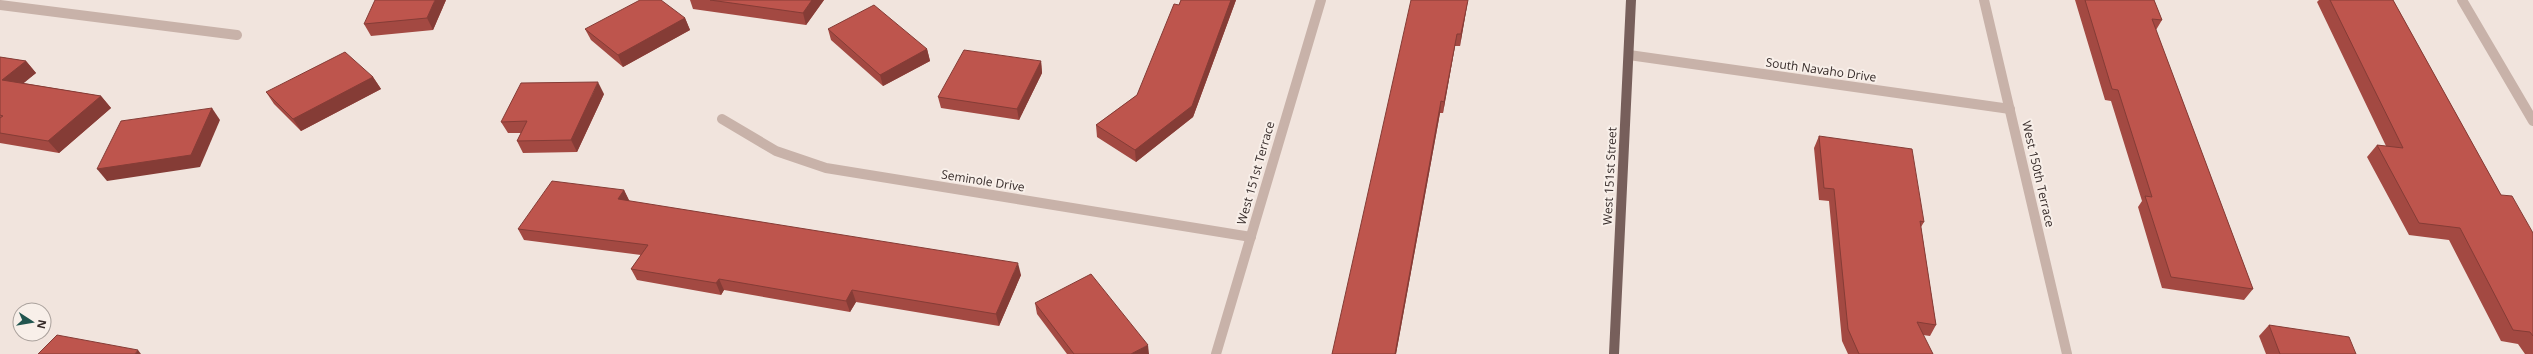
<svg xmlns="http://www.w3.org/2000/svg" width="2533" height="354" viewBox="0 0 2533 354" font-family="'Open Sans',sans-serif">
<style>
.lines{fill:none;stroke-linecap:round;stroke-linejoin:round}
.street{stroke:#c8b2a9;stroke-width:10}
.primary{stroke:#775f5b;stroke-width:10}
.wall{fill:#a34942}
.shaded-wall{fill:#853c36}
.building{fill:#be554d;stroke:#853c36}
.labels{text-anchor:middle;stroke-width:4;stroke-linejoin:round;paint-order:stroke}
.street-label{font-size:12px;fill:#362b29;stroke:#f8efe9}
</style>
<rect width="100%" height="100%" fill="#f1e4dd"/>
<g class="lines">
<g class="street">
<path d="M1984,0L2067,354"/>
<path d="M2462,0L2533,121"/>
<path d="M0,5L237,35"/>
<path d="M1629,55L2010,109"/>
<path d="M722,119L776,151L826,168L1251,237"/>
<path d="M1216,354L1321,0"/>
</g>
<path class="primary" d="M1614,354L1631,0"/>
</g>
<g class="wall">
<path d="M446,0L433,30L371,36L364,24Z"/>
<path d="M690,0H824L806,25L693,9Z"/>
<path d="M1181,0H1236L1193,117L1136,162L1097,137L1096,125L1137,95Z"/>
<path d="M1468,0L1460,46H1455L1443,113H1440L1396,354H1332Z"/>
<path d="M2075,0H2154L2162,20L2156,30L2253,289L2244,300L2162,288L2138,207L2142,201L2111,101L2105,100Z"/>
<path d="M2319,0H2393L2501,195L2533,233V354H2525L2518,344L2501,341L2449,240L2409,235L2367,157L2377,145L2386,146L2317,2Z"/>
<path d="M685,18L690,30L623,67L591,40L585,29Z"/>
<path d="M828,29L927,49L930,61L883,86L831,40Z"/>
<path d="M0,57L26,61L36,73L23,83L101,96L111,108L59,153L0,143Z"/>
<path d="M1041,61L1042,73L1019,120L941,108L938,97Z"/>
<path d="M373,77L381,89L301,131L274,104L266,92Z"/>
<path d="M604,94L577,152L523,153L517,141L521,133H508L501,122Z"/>
<path d="M1819,136L1924,222L1921,227L1936,325L1930,336L1923,335L1933,354H1848L1842,341L1829,201L1819,200L1814,148Z"/>
<path d="M624,190L629,201L1021,275L999,326L856,302L850,312L724,290L721,295L637,280L631,269L641,255L524,240L518,229Z"/>
<path d="M1035,303L1149,354H1067L1037,314Z"/>
<path d="M2269,325L2356,354H2266L2259,336Z"/>
</g>
<g class="shaded-wall">
<path d="M435,0H446L433,30L427,18Z"/>
<path d="M812,0H824L806,25L803,13Z"/>
<path d="M1231,0H1236L1193,117L1136,162L1135,150Z"/>
<path d="M1468,0L1460,46L1461,34Z"/>
<path d="M685,18L690,30L623,67L618,55Z"/>
<path d="M1457,34L1455,46L1443,113L1444,102Z"/>
<path d="M927,49L930,61L883,86L880,75Z"/>
<path d="M26,61L36,73L13,92L2,80Z"/>
<path d="M1041,61L1042,73L1019,120L1017,109Z"/>
<path d="M373,77L381,89L301,131L293,119Z"/>
<path d="M598,82L604,94L577,152L571,140Z"/>
<path d="M101,96L111,108L59,153L48,141Z"/>
<path d="M1441,101L1440,113L1396,354H1395Z"/>
<path d="M212,108L220,120L200,167L107,181L97,169Z"/>
<path d="M624,190L630,202L618,199Z"/>
<path d="M1018,263L1021,275L999,326L996,314Z"/>
<path d="M719,279L724,290L721,295L716,283Z"/>
<path d="M852,290L856,302L850,312L846,301Z"/>
<path d="M1148,345L1149,354H1131Z"/>
<path d="M138,350L141,354H135Z"/>
</g>
<g class="building">
<path d="M375,0H435L427,18L364,24Z"/>
<path d="M640,0H661L685,18L618,55L585,29Z"/>
<path d="M710,0H812L803,13Z"/>
<path d="M1181,0H1231L1192,106L1135,150L1096,125L1137,95L1174,4L1179,5Z"/>
<path d="M1411,0H1468L1461,34H1457L1444,102L1441,101L1395,354H1332Z"/>
<path d="M2085,0H2154L2162,20L2152,19L2253,289L2171,277L2145,196L2152,197L2118,90L2112,89Z"/>
<path d="M2330,0H2393L2501,195L2512,196L2533,233V336L2530,332L2513,330L2460,228L2419,223L2377,145L2403,148Z"/>
<path d="M874,5L927,49L880,75L828,29Z"/>
<path d="M964,50L1041,61L1017,109L938,97Z"/>
<path d="M345,52L373,77L293,119L266,92Z"/>
<path d="M0,57L26,61L2,80L101,96L48,141L0,133V118L3,116L0,115Z"/>
<path d="M598,82L571,140L517,141L527,121L501,122L521,83Z"/>
<path d="M212,108L191,155L97,169L121,121Z"/>
<path d="M1819,136L1912,149L1924,222L1920,221L1936,325L1917,322L1933,354H1859L1848,329L1834,189L1824,188Z"/>
<path d="M552,181L624,190L618,199L1018,263L996,314L852,290L846,301L719,279L716,283L631,269L648,245L518,229Z"/>
<path d="M1091,274L1148,345L1131,354H1074L1035,303Z"/>
<path d="M2269,325L2349,337L2356,354H2280Z"/>
<path d="M57,335L138,350L135,354H38Z"/>
</g>
<g class="labels">
<g class="street-label">
<text transform="translate(1821 70) rotate(8)" y="4">South Navaho Drive</text>
<text transform="translate(1256 173) rotate(-74)" y="4">West 151st Terrace</text>
<text transform="translate(2038 174) rotate(77)" y="4">West 150th Terrace</text>
<text transform="translate(1610 176) rotate(-87)" y="4">West 151st Street</text>
<text transform="translate(983 181) rotate(9)" y="4">Seminole Drive</text>
</g>
</g>
<g transform="translate(32 322) rotate(102)"><circle r="19" fill="#f8efe9" stroke="#aaa19c"/>
<path d="M0-3L7 15L0 10L-7 15Z" fill="#21554f"/>
<text y="-6" font-size="11" font-weight="bold" text-anchor="middle" fill="#362b29">N</text>
</g>
</svg>
